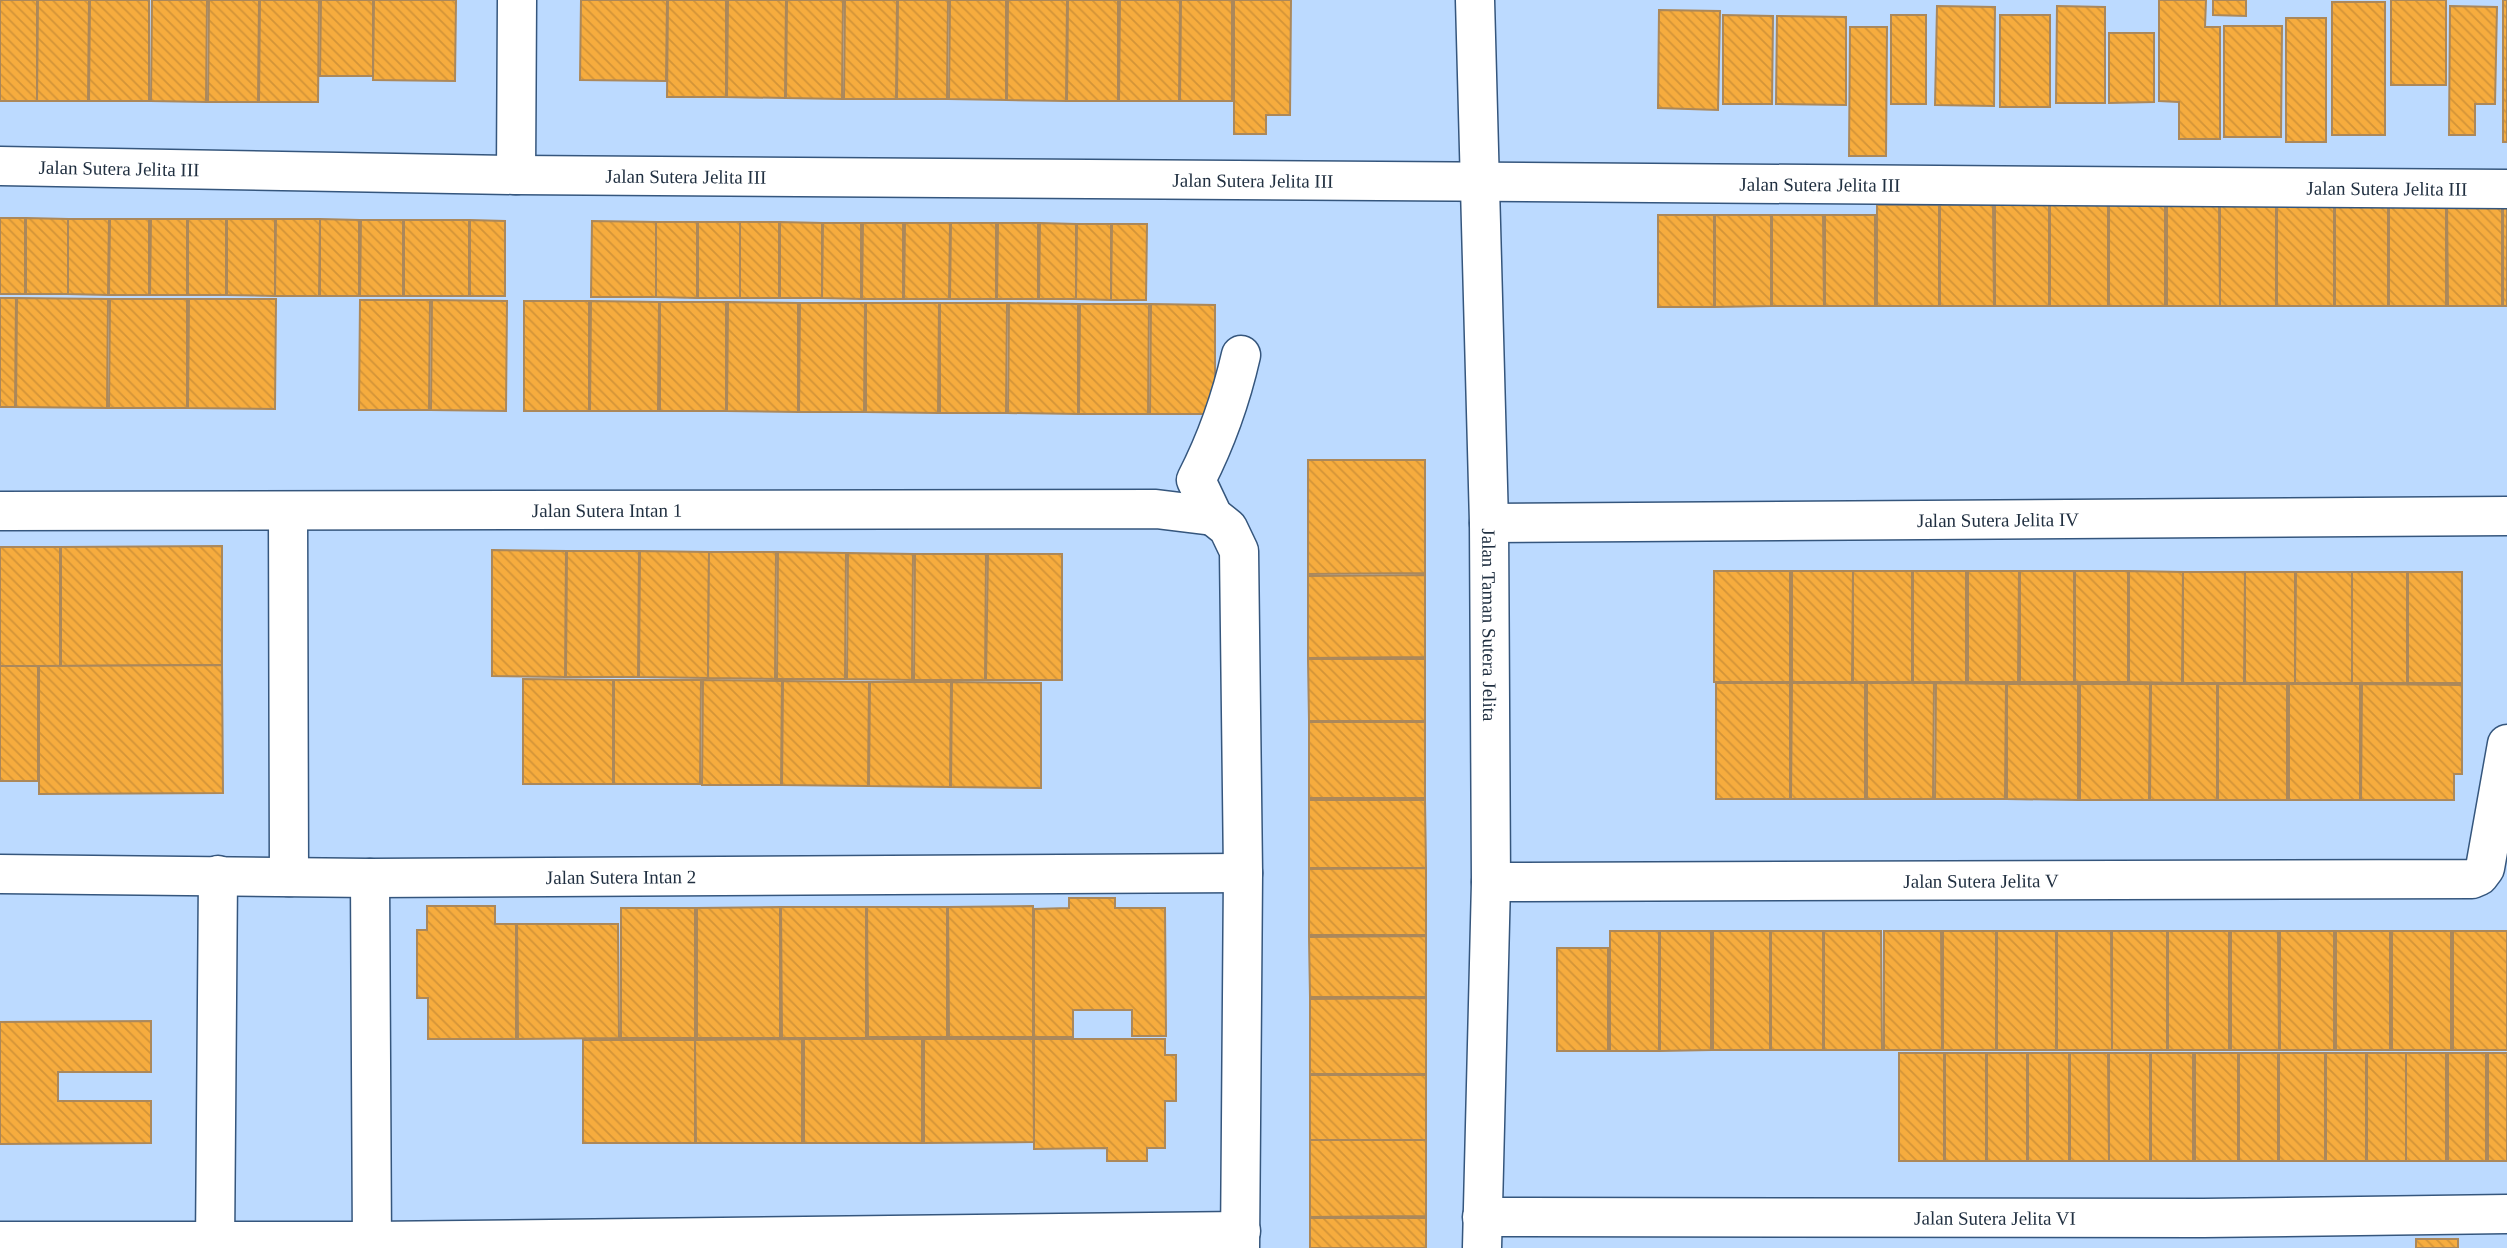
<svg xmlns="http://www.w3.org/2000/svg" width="2507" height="1248" viewBox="0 0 2507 1248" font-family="'Times New Roman',serif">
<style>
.building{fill:url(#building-back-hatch);stroke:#ab885b;stroke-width:2}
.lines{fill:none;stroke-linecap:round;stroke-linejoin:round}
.minor-casing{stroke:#35567d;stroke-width:41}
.minor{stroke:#fff;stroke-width:38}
.labels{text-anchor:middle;stroke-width:5;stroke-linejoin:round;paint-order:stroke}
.street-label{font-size:19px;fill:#213041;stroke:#d7e6f8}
</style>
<defs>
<pattern id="building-back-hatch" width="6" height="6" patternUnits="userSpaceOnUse" patternTransform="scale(1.75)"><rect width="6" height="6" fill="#f6ac3e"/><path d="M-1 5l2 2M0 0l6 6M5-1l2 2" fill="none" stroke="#d39438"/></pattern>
</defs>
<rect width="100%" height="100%" fill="#bcdaff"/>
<g class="building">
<rect x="0" y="0" width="37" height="101"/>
<path d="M38,0H89L88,101H37Z"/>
<path d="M90,0H149V101H89Z"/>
<path d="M152,0H207L206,102L151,101Z"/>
<path d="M209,0H259L258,102H208Z"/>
<path d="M260,0H319L318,102H259Z"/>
<path d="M321,0H373V76H320Z"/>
<path d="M374,0H456L455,81L373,80Z"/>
<path d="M581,0H667L666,81L580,80Z"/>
<path d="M668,0H726V97H667Z"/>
<path d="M728,0H786L785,98L727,97Z"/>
<path d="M787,0H843L842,99L786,98Z"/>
<path d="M845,0H897L896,99H844Z"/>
<path d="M898,0H948L947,99H897Z"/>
<path d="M950,0H1006V100L949,99Z"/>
<path d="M1008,0H1067L1066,101L1007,100Z"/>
<path d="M1068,0H1118V101H1067Z"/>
<path d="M1120,0H1180L1179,101H1119Z"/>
<path d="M1181,0H1232V101H1180Z"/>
<path d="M1234,0H1291L1290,115H1266V134H1234Z"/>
<path d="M2159,0H2206L2205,27H2220V139H2179V102L2159,101Z"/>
<path d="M2213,0H2246V16L2213,15Z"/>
<rect x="2391" y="0" width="55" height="85"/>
<rect x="2503" y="0" width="4" height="142"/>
<rect x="2332" y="2" width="53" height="133"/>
<path d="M1937,6L1995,7L1994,106L1935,105Z"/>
<path d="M2057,6L2105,7V103H2056Z"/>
<path d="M2450,6L2497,7L2495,104H2475V135H2449Z"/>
<path d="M1659,10L1720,11L1718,110L1658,108Z"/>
<path d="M1723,15L1773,16L1772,104H1723Z"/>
<rect x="1891" y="15" width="35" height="89"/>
<rect x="2000" y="15" width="50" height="92"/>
<path d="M1777,16L1846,17V105L1776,104Z"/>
<rect x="2286" y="18" width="40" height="124"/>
<path d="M2224,26H2282L2281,137H2224Z"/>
<path d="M1850,27H1887L1886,156H1849Z"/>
<path d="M2109,33H2154V102L2109,103Z"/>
<path d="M2219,204L2220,306H2167V205Z"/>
<rect x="2220" y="204" width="56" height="102"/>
<rect x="2277" y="204" width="57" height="102"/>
<rect x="2335" y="204" width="53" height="102"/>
<rect x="2389" y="204" width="57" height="102"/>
<path d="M2447,204H2502V306H2448Z"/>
<rect x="2503" y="204" width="4" height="102"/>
<rect x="1877" y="205" width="62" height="101"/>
<path d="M1940,205H1993L1994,306H1940Z"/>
<rect x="1995" y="205" width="54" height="101"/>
<rect x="2050" y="205" width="58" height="101"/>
<rect x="2109" y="205" width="56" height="101"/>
<rect x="1658" y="215" width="56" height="92"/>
<path d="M1715,215H1771V306L1715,307Z"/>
<path d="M1772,215H1823L1824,306H1772Z"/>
<rect x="1825" y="215" width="50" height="91"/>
<rect x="0" y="218" width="25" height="76"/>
<path d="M26,218L68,219V294H26Z"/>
<path d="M68,219H109L108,295L68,294Z"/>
<path d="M110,219H149V295H109Z"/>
<path d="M151,219H187V295H150Z"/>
<rect x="188" y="219" width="38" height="76"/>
<path d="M227,219H275V296L227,295Z"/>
<path d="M276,219H320L319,296H275Z"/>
<path d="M320,219L359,220V296H320Z"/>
<path d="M361,220H403V296H360Z"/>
<rect x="404" y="220" width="65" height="76"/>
<path d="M470,220L505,221V296H470Z"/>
<path d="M592,221L656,222V297H591Z"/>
<path d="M656,222H697V298L656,297Z"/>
<rect x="698" y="222" width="42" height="76"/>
<rect x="740" y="222" width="39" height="76"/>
<path d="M780,222L822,223V298H780Z"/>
<path d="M823,223H861V299L822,298Z"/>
<path d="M863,223H903V299H862Z"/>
<path d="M905,223H950L949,299H904Z"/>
<path d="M951,223H996V299H950Z"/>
<path d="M998,223H1038V299H997Z"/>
<path d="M1040,223L1076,224V299H1039Z"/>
<path d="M1077,224H1111V300L1076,299Z"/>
<path d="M1112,224H1147L1146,300H1111Z"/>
<path d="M0,298H16L15,407H0Z"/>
<path d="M17,298L108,299L107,408L16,407Z"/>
<path d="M110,299H187V408H109Z"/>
<path d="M189,299H276L275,409L188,408Z"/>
<path d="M360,300H430L429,410H359Z"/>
<path d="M432,300L507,301L506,411L431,410Z"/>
<rect x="524" y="301" width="65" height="110"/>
<path d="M591,301L659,302L658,411H590Z"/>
<rect x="660" y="302" width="66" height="109"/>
<path d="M728,302L798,303V412L727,411Z"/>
<path d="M800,303H865L864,412H799Z"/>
<path d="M866,303H939L938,413L866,412Z"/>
<path d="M940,303H1007L1006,413H940Z"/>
<path d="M1009,303L1078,304V414L1008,413Z"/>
<path d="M1080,304H1149L1148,414H1079Z"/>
<path d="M1151,304L1215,305V414H1150Z"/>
<path d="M1308,460H1425V573L1308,574Z"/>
<path d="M222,546V665L61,666V547Z"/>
<rect x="0" y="547" width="60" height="119"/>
<path d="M492,550L566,551L565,677L492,676Z"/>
<path d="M567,551H639L638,677H566Z"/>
<path d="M640,551L709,552L708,678L639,677Z"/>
<path d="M709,552H776L775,679L708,678Z"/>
<path d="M778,552L846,553L845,679H777Z"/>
<path d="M848,553L913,554L912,680L847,679Z"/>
<path d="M915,554H986L985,680H914Z"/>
<path d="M988,554H1062V680H986Z"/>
<rect x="1714" y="571" width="76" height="111"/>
<path d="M1792,571H1853L1852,682H1792Z"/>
<rect x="1853" y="571" width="59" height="111"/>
<rect x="1913" y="571" width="53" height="111"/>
<path d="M1968,571H2019L2018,682H1968Z"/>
<rect x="2020" y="571" width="54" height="111"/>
<rect x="2075" y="571" width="53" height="111"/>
<path d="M2129,571L2183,572L2182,683L2129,682Z"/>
<path d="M2183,572H2245L2244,683H2183Z"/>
<rect x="2245" y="572" width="50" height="111"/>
<path d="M2296,572H2352V683H2295Z"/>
<rect x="2352" y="572" width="55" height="111"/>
<rect x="2408" y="572" width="54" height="111"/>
<path d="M1425,575V657L1308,658V576Z"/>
<path d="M1308,659H1425V721H1309Z"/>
<path d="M222,665L223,793L39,794V666Z"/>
<rect x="0" y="666" width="38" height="115"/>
<path d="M523,679L613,680V784H523Z"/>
<path d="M614,680H701L700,784H614Z"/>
<path d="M703,680L782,681L781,785H702Z"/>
<path d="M783,681L869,682L868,786L782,785Z"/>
<path d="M870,682H951L950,787L869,786Z"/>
<path d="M952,682L1041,683V788L951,787Z"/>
<rect x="1716" y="683" width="74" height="116"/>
<path d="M1792,683H1865V799H1791Z"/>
<path d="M1867,683H1934L1933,799H1867Z"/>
<path d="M1936,683L2006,684L2005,799H1935Z"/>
<path d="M2007,684H2078V800L2007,799Z"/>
<path d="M2080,684H2150L2149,800H2080Z"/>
<path d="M2151,684H2217V800H2150Z"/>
<rect x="2218" y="684" width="69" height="116"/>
<rect x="2289" y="684" width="71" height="116"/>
<path d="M2362,684L2462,685V774H2454V800H2361Z"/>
<rect x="1309" y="722" width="116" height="76"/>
<path d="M1309,800H1425L1426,868H1309Z"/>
<path d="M1426,868V935H1309V869Z"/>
<path d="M1069,898H1115V908H1165L1166,1036H1132V1010H1073V1037H1034V909L1069,908Z"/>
<path d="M427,906H495V924H516V1039H428V998H417V930H427Z"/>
<path d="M1033,906V1037H949L948,907Z"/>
<path d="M780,907V1038H697V908Z"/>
<path d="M781,907H866V1038H782Z"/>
<path d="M867,907H947V1037H868Z"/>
<rect x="621" y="908" width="74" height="130"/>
<path d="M517,924H618L619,1038L518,1039Z"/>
<rect x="1610" y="931" width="49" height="120"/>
<path d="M1660,931H1711V1050L1660,1051Z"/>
<rect x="1713" y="931" width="57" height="119"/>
<rect x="1771" y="931" width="52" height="119"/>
<path d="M1824,931H1881L1882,1050H1824Z"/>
<path d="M1884,931H1941L1942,1050H1884Z"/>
<rect x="1943" y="931" width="53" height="119"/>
<rect x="1997" y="931" width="59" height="119"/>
<path d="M2057,931H2111L2112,1050H2057Z"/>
<rect x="2112" y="931" width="55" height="119"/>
<rect x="2168" y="931" width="61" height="119"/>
<path d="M2231,931H2278L2279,1050H2231Z"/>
<rect x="2280" y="931" width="54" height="119"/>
<rect x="2336" y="931" width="54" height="119"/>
<rect x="2392" y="931" width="59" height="119"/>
<rect x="2453" y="931" width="54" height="119"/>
<path d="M1426,936V997H1310L1309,937Z"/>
<rect x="1557" y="948" width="51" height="103"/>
<path d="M1426,998V1074H1310V999Z"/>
<path d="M151,1021V1072H58V1101H151V1143L0,1144V1022Z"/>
<path d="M802,1039V1143H696L695,1040Z"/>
<rect x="804" y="1039" width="118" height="104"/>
<path d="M924,1039H1033L1034,1142L924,1143Z"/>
<path d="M1034,1039H1165V1055H1176V1101H1165V1148H1147V1161H1107V1148L1034,1149Z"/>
<rect x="583" y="1040" width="112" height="103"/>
<rect x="1899" y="1053" width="45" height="108"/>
<rect x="1945" y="1053" width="41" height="108"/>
<rect x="1987" y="1053" width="40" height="108"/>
<rect x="2028" y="1053" width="41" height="108"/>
<path d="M2070,1053H2108L2109,1161H2070Z"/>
<rect x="2109" y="1053" width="41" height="108"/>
<rect x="2151" y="1053" width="42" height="108"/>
<rect x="2195" y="1053" width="43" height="108"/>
<rect x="2239" y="1053" width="39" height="108"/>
<rect x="2279" y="1053" width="46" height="108"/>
<rect x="2326" y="1053" width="40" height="108"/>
<rect x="2367" y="1053" width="39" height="108"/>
<rect x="2406" y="1053" width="40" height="108"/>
<rect x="2448" y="1053" width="38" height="108"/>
<rect x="2488" y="1053" width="19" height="108"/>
<rect x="1310" y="1075" width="116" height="65"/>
<path d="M1310,1140H1426V1216L1310,1217Z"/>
<rect x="1310" y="1218" width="116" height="30"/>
<rect x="2416" y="1239" width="42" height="9"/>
</g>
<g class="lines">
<defs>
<g id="minor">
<path id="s1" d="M1475,0L1489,523L1491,882L1482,1248"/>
<path id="s2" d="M0,166L516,175L2507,189"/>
<path d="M516,175L517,0"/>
<path id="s3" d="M0,511L1156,509L1213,516"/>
<path d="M288,512L289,877"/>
<path id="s4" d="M1489,523L2507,516"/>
<path id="s5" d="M0,874L370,878L1243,873"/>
<path d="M370,878L372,1248"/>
<path id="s6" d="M1491,882L2472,879L2479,876L2485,868L2507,744"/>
<path id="s7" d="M1482,1217L2203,1218L2507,1214"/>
<path d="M0,1241H372L1241,1231"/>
<path d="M215,1248L218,875"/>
<path d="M1240,1248L1243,873L1239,551L1228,528L1213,516L1196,480C1217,439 1231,399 1241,355"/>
</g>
</defs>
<use href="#minor" class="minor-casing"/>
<use href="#minor" class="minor"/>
</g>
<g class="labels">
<g class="street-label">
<text dy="7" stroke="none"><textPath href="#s2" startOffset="119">Jalan Sutera Jelita III</textPath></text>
<text dy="7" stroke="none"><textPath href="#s2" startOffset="686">Jalan Sutera Jelita III</textPath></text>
<text dy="7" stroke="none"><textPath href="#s2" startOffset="1253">Jalan Sutera Jelita III</textPath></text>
<text dy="7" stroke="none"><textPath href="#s2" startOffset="1820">Jalan Sutera Jelita III</textPath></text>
<text dy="7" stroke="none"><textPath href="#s2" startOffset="2387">Jalan Sutera Jelita III</textPath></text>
<text dy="7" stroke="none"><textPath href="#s3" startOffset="607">Jalan Sutera Intan 1</textPath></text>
<text dy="7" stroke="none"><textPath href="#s4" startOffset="509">Jalan Sutera Jelita IV</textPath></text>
<text dy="7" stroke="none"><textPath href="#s1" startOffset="625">Jalan Taman Sutera Jelita</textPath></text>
<text dy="7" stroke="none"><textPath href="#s5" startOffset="621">Jalan Sutera Intan 2</textPath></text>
<text dy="7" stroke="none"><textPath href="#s6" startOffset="490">Jalan Sutera Jelita V</textPath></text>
<text dy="7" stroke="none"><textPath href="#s7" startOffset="513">Jalan Sutera Jelita VI</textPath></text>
</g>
</g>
</svg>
